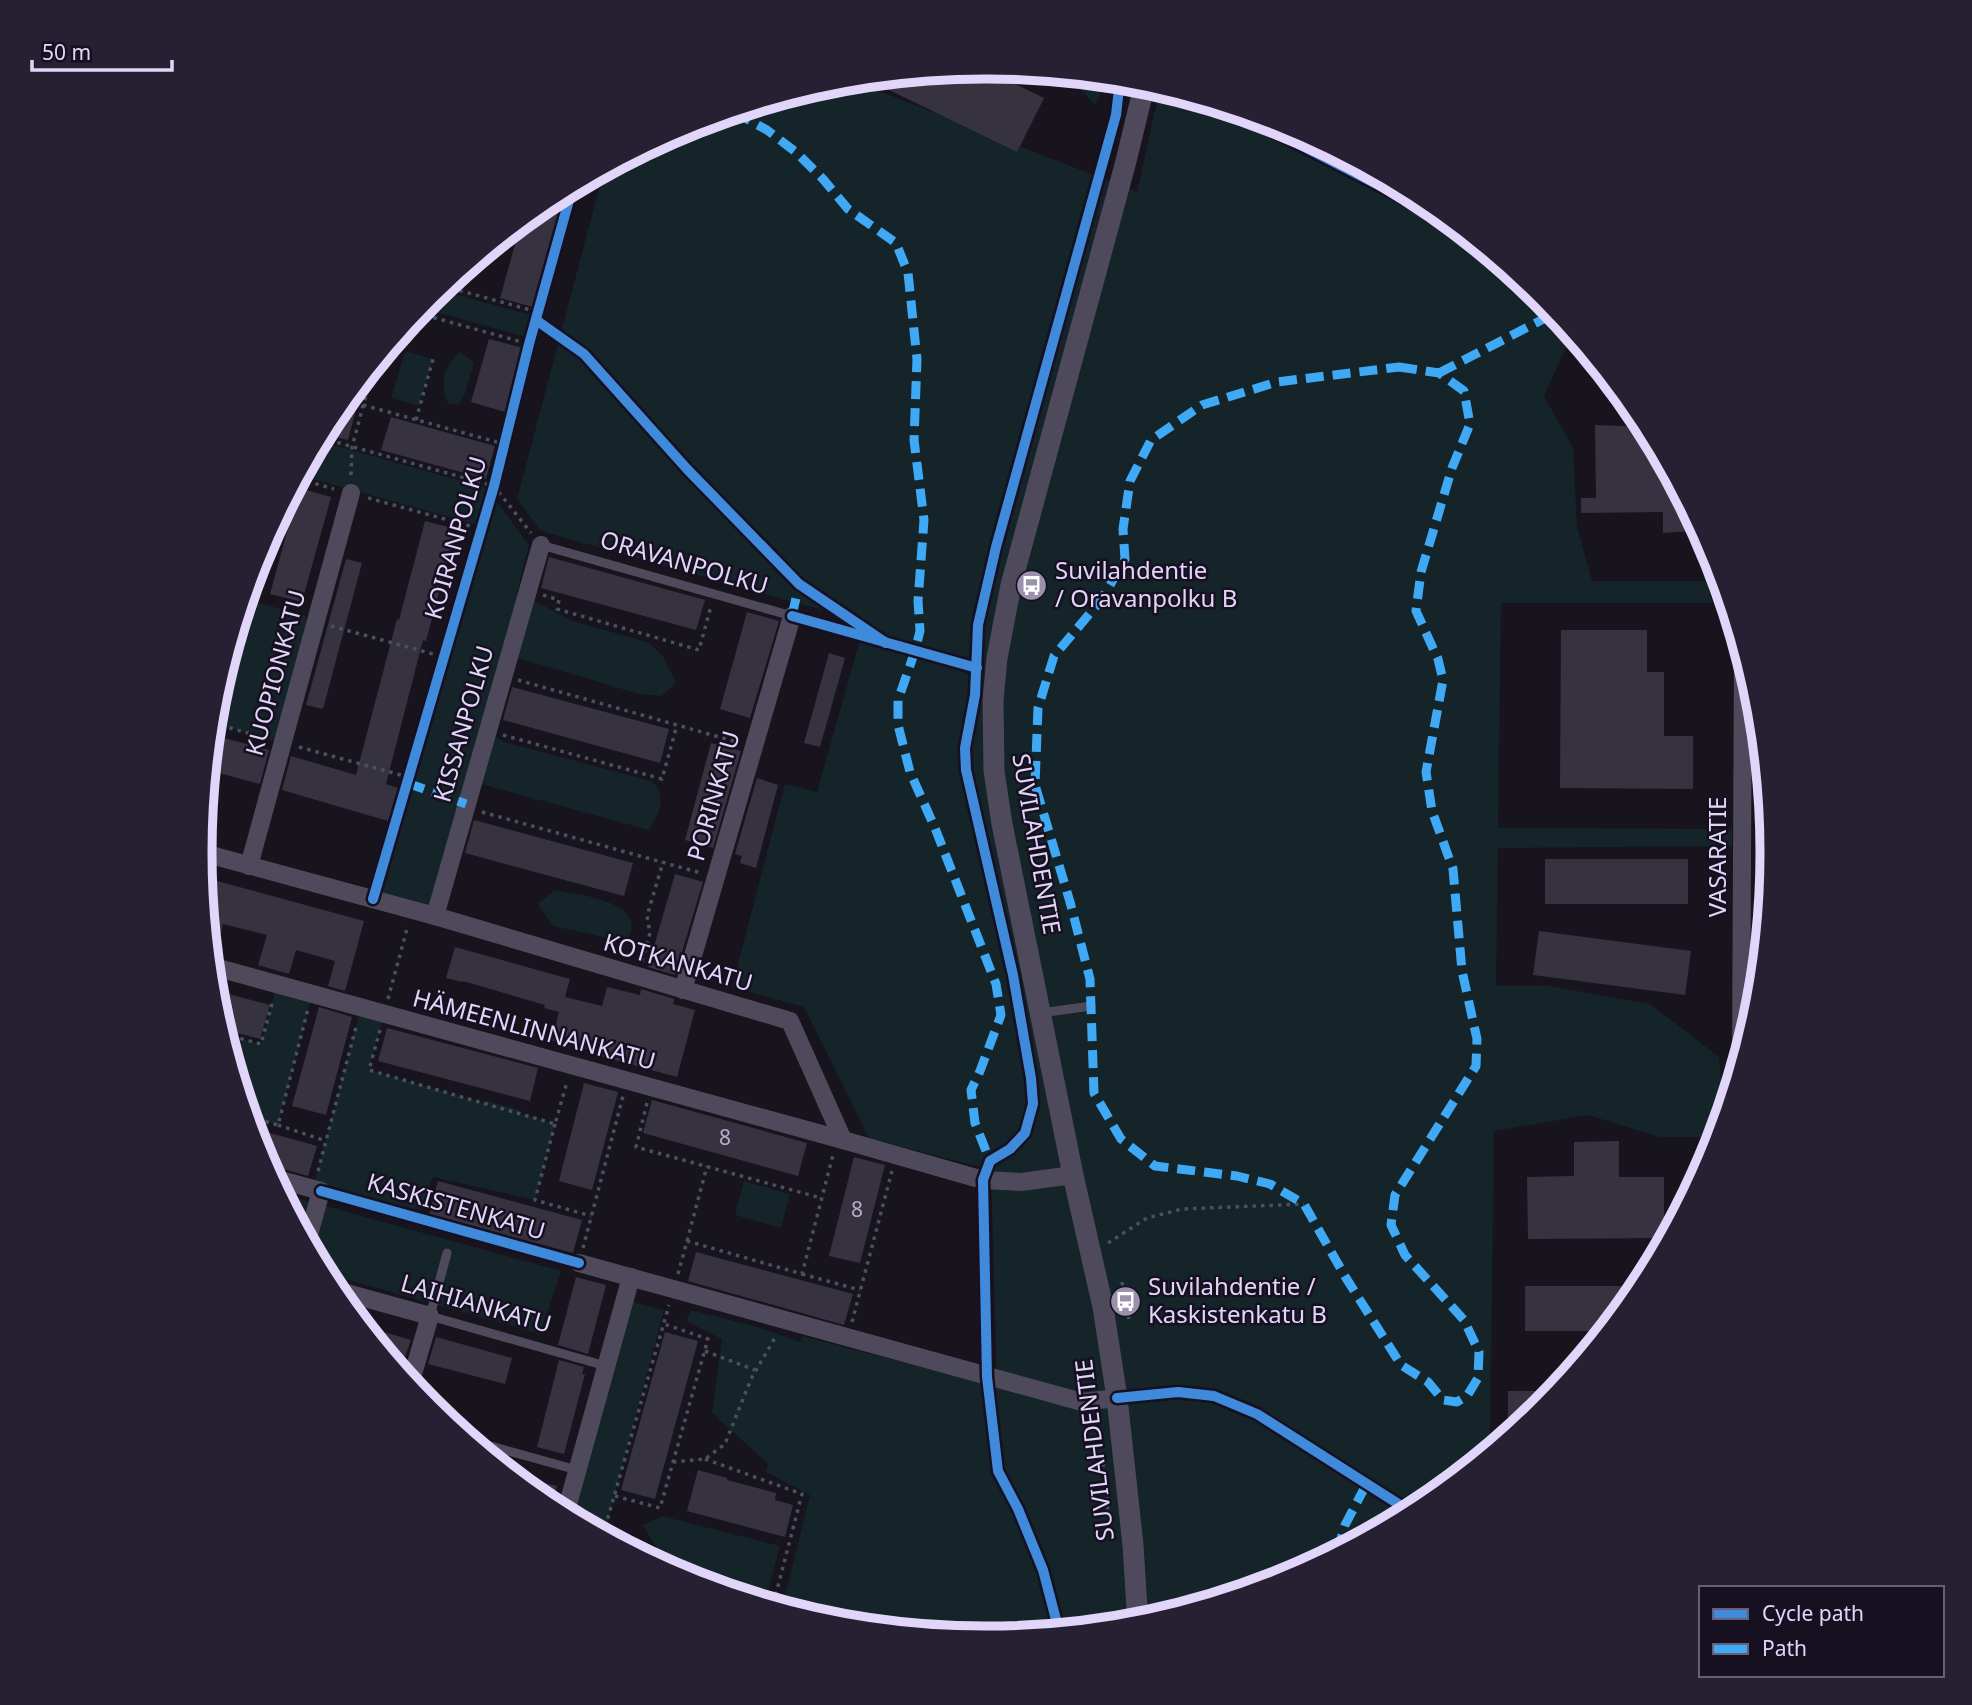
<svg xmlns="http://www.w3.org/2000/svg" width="1972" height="1705" viewBox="0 0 1972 1705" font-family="'Noto Sans',sans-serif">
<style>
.green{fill:#142428}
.building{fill:#37323f}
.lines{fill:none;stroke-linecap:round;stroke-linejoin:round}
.path{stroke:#4a505e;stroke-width:3.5;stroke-dasharray:3.5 5;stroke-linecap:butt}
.service{stroke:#4e4a5c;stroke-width:9}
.minor{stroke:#4e4a5c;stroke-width:18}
.tertiary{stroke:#4e4a5c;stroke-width:21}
.quiet{stroke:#3fa9f5;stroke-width:9;stroke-dasharray:18 9;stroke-linecap:butt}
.cycleway-casing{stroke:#161021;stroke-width:15}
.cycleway{stroke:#408adc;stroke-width:10}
.labels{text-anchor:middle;stroke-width:5;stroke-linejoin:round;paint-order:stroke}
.number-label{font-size:21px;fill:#b6adcb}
.street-label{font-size:24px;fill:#e1d6fa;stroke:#161021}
.poi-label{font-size:24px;fill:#e1d6fa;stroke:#161021;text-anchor:start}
.rim{fill:none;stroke:#e1d6fa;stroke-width:9}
</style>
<rect width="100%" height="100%" fill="#17141d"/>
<g class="green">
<path d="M1061,74L1105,78L1106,82L1095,105L1081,90Z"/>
<path d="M871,78L869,87L1137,192L1160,88L1188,96L1367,183L1506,267L1542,297L1572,334L1544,396L1573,448L1577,527L1592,581H1706L1712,603H1501L1498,828L1732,829V846L1498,848L1496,986H1549L1650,1004L1719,1057L1724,1114L1717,1137H1659L1588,1115L1494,1131L1490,1451L1422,1506L1286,1579L1139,1623L986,1638L832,1623L782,1608L810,1495L766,1472L768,1464L712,1413L722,1339L686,1321L691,1310L758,1327L800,1342L802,1336L997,1387L991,1170L869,1138L804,1007L732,987L785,784L817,792L865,622L541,531L517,499L604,170L686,126L833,82Z"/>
<path d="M1271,122L1287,126L1423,199L1453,224L1325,149Z"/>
<path d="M438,290L531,315L526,337L421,308Z"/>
<path d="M405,351L433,359L419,406L391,398Z"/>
<path d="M460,352L474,363L465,393L458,405L448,404C439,383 443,367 460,352Z"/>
<path d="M319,441L490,489L479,525L301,476Z"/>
<path d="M494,498L529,545L517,592L573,621L647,642L662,655L676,683L661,696L639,694L501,653L481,727L504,742L651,781C669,795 659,814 649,830L495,788L467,779L433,906L381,892Z"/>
<path d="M245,599L306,616L305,619L315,622L282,743L213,723L215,699Z"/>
<path d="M555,890C575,894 641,901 631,932C630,936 628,939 626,942L553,926L538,904Z"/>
<path d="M1763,903H1767L1761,960C1753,948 1757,924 1757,908Z"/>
<path d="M277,984L312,994L278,1125L249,1117L224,1034L261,1044Z"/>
<path d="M361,1007L384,1014L369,1070L484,1103L485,1100L522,1111L521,1114L555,1124L535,1200L433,1177L420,1210L313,1189Z"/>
<path d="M744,1181L790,1194L781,1228L735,1215Z"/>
<path d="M282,1194L561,1271L540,1334L324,1273Z"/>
<path d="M629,1301L664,1310L604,1535L571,1517Z"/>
<path d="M662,1516L780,1546L765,1603L685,1579L670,1571L643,1525Z"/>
</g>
<g class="building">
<path d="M981,67L1044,98L1017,152L883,87L888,76Z"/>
<path d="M566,190L533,307L500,298L521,223L550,199Z"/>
<path d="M489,339L523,348L505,412L471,402Z"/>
<path d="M365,376L348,440L323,434L333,415Z"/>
<path d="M391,417L495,446L486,479L381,450Z"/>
<path d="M1595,425L1645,427L1653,440V463H1665L1693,517V531L1663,533V512L1581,513V498H1596Z"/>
<path d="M299,488L331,497L302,602L270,594Z"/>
<path d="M425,521L456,529L426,641L423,640L386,784L398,788L388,821L282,790L291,756L356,775L397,619L399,620Z"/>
<path d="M549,557L705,600L696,630L541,588Z"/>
<path d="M346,559L362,563L323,709L306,705Z"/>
<path d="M747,612L779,621L750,718L720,709Z"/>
<path d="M1561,630H1647V672H1664V736H1693V789L1560,788Z"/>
<path d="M829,653L845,658L820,747L804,743Z"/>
<path d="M512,687L669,729L660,763L503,720Z"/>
<path d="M212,735L269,750L260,784L208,770Z"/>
<path d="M711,743L741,751L713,848L685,840Z"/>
<path d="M757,778L778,785L756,868L740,863L742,856L735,854Z"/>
<path d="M474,820L633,863L624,896L465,853Z"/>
<rect x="1545" y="859" width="143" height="45"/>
<path d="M675,874L703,882L675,975L648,967Z"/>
<path d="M217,881L364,921L345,991L328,986L335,961L296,950L289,974L258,965L267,935L223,924L215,955H210L207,920Z"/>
<path d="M1539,931L1691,951L1685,995L1533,975Z"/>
<path d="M455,947L570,979L565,997L602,1006L607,987L640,995L641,989L674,999L673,1004L695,1010L677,1077L589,1053L590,1050L552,1041L559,1012L544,1008L545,1005L463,981L462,982L446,978Z"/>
<path d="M213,990L270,1005L260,1039L222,1029L215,1005Z"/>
<path d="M319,1007L352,1017L326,1115L292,1106Z"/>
<path d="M387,1028L538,1068L530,1101L378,1061Z"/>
<path d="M584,1083L618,1092L592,1190L559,1181Z"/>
<path d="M652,1100L807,1143L798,1176L643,1133Z"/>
<path d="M252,1128L317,1146L308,1176L276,1167H267L260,1153Z"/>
<path d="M1619,1141V1177H1664V1238L1528,1239L1527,1177L1574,1176V1142Z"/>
<path d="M854,1157L885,1165L860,1263L829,1256Z"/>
<path d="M438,1181L582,1220L573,1253L429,1214Z"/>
<path d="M696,1252L853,1294L844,1325L688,1281Z"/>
<path d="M576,1277L606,1285L588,1354L558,1345Z"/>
<path d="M1525,1286H1641L1605,1331H1525Z"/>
<path d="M363,1326L411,1340L400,1371Z"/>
<path d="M665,1332L698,1341L655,1499L621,1490Z"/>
<path d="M436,1337L512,1358L505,1384L428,1364Z"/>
<path d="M559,1360L584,1367L582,1374H585L564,1454L537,1447Z"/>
<path d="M1508,1391H1556L1542,1409L1508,1436Z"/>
<path d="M698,1470L727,1478V1480L776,1493L775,1500L793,1505L785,1537L687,1511Z"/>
<path d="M511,1475L557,1486L552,1507L549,1506Z"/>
</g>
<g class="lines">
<g class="path">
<path d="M472,262L476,264L478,258"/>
<path d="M443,286L538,312"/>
<path d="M417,313L529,344"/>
<path d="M363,405L504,444"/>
<path d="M416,420L433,359"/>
<path d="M321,438L494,486L531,533"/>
<path d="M351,475L352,447L374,365"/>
<path d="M299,479L334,489"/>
<path d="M368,498L481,529"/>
<path d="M543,595L559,600L557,609L699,650L711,606"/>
<path d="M331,626L444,657"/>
<path d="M518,680L737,742"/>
<path d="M213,723L268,739"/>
<path d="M503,735L662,779L677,725"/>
<path d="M299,747L408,777"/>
<path d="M482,812L701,873"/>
<path d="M377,883L494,486L529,344L573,186"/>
<path d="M642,961L650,933L647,916L663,862"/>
<path d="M388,999L408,925"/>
<path d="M380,1030L369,1070L555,1124L567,1082"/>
<path d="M224,1034L261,1044L273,1000"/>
<path d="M647,1103L636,1147L821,1198"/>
<path d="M249,1117L278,1125L308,1009"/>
<path d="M555,1124L535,1200L591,1216"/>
<path d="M278,1125L326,1141"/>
<path d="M318,1171L357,1023"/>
<path d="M687,1241L707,1166"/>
<path d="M1108,1243L1147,1218L1182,1209L1304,1204"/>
<path d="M583,1248L623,1096"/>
<path d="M678,1274L687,1241L802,1274L833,1155"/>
<path d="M802,1274L860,1290"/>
<path d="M1122,1282L1129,1320"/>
<path d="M852,1322L892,1171"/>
<path d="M705,1351L755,1370"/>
<path d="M1102,1455L1109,1521"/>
<path d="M705,1459L802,1494L773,1605"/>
<path d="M673,1462L705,1459L725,1444L751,1379L776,1336"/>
<path d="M615,1496L660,1508L708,1339L664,1324"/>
<path d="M603,1535L669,1305"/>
</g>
<g class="service">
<path d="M541,545L792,616"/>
<path d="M1041,1013L1091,1006"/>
<path d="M447,1253L430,1316L606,1366"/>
<path d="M469,1440L577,1470"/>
</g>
<g class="minor">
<path d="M200,852L435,916L790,1021L843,1140L983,1180L1021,1182L1073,1175"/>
<path d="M249,866L351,493"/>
<path d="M435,916L541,545"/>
<path d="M211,966L843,1140"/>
<path d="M683,990L792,616"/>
<path d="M1741,1060L1743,655"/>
<path d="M273,1178L321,1191L307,1242"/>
<path d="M579,1263L1082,1402L1117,1398"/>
<path d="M332,1289L430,1316L410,1384"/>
<path d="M565,1515L631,1277"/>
</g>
<path class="tertiary" d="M1138,1624L1133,1545L1117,1398L1103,1307L1073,1175L1002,824L994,771L993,700L997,658L1011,585L1125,165L1145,83"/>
<g class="quiet">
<path d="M734,112L767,130L797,153L823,179L848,209L896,243L908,273L917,359L914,440L924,520L918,601L920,631L915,651L898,700V725L910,772L935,828L996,984L1001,1015L980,1071L971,1090L975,1123L990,1161"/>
<path d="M1399,367L1439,373L1464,391L1470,424L1452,468L1421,572L1416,611L1438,659L1443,680L1426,772L1432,811L1453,869L1462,971L1477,1039L1476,1066L1395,1195L1391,1225L1405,1255L1464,1320L1479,1352L1478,1378L1467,1396L1457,1402L1443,1400L1428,1382L1401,1365L1346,1278L1304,1204L1270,1184L1237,1176L1155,1166L1121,1139L1094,1093L1090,979L1070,902L1035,785L1038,708L1054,656L1102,599L1125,559L1123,529L1130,481L1151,440L1202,405L1277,382Z"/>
<path d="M1439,373L1555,313"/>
<path d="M792,616L799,584"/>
<path d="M407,783L466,804"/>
<path d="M1337,1552L1345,1525L1366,1485"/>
</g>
<defs>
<g id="cycleway">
<path d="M1230,109L1402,197L1474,241"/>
<path d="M536,320L584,354L687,469L799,584L886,643"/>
<path d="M792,616L977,668"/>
<path d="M373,899L494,486L529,344L573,186"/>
<path d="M321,1191L579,1263"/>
<path d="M1117,1398L1178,1392L1214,1396L1257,1414L1411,1512"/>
<path d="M1059,1631L1043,1570L1018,1509L998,1471L987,1377L983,1180L990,1161L1010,1149L1025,1133L1033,1104L1031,1078L1013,975L966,770L965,748L975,695L978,625L996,547L1116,115L1120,80"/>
</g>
</defs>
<use href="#cycleway" class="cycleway-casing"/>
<use href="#cycleway" class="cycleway"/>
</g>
<defs>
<symbol id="bus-disc" viewBox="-11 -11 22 22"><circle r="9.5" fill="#9a92ad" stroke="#161021"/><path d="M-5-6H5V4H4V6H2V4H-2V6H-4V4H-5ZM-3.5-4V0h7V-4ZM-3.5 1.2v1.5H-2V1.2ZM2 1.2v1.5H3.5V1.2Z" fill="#fff"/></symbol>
</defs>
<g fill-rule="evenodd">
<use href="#bus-disc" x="1014" y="568" width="35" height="35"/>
<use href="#bus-disc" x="1108" y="1284" width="35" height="35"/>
</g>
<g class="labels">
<g class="number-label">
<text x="725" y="1145">8</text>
<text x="857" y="1217">8</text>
</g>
<g class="street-label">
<text transform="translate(456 538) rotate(-74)" y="8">KOIRANPOLKU</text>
<text transform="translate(684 563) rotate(16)" y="8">ORAVANPOLKU</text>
<text transform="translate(276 673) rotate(-75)" y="8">KUOPIONKATU</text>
<text transform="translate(464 724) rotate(-74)" y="8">KISSANPOLKU</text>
<text transform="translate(714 796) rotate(-74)" y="8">PORINKATU</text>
<text transform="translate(1036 844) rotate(80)" y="8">SUVILAHDENTIE</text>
<text transform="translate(1718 857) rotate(-90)" y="8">VASARATIE</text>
<text transform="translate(678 963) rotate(16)" y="8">KOTKANKATU</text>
<text transform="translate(534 1030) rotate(15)" y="8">HÄMEENLINNANKATU</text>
<text transform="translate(456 1207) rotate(16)" y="8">KASKISTENKATU</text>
<text transform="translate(476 1304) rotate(16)" y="8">LAIHIANKATU</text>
<text transform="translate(1095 1450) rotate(-97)" y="8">SUVILAHDENTIE</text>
</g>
<g class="poi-label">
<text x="1055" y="579">Suvilahdentie<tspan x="1055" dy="28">/ Oravanpolku B</tspan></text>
<text x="1148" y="1295">Suvilahdentie /<tspan x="1148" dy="28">Kaskistenkatu B</tspan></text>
</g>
</g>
<path d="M0 0H1972V1705H0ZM985 79H987A773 773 0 0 1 1760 852V853A773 773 0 0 1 987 1626H985A773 773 0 0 1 212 853V852A773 773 0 0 1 985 79Z" fill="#262032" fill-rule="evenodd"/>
<path class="rim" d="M985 79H987A773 773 0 0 1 1760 852V853A773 773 0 0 1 987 1626H985A773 773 0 0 1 212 853V852A773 773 0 0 1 985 79Z"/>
<rect x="1699" y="1586" width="245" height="91" fill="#161021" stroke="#675f78" stroke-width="2"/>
<rect x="1713" y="1609" width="35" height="10" fill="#408adc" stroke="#675f78" stroke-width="2"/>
<text x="1762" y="1621" font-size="21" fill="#e1d6fa">Cycle path</text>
<rect x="1713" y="1644" width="35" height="10" fill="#3fa9f5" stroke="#675f78" stroke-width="2"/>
<text x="1762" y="1656" font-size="21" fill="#e1d6fa">Path</text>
<path d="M32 60v10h140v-10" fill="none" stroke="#e1d6fa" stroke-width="3.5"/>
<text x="42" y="60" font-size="21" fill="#e1d6fa" stroke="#161021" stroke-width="5" paint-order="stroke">50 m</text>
</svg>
